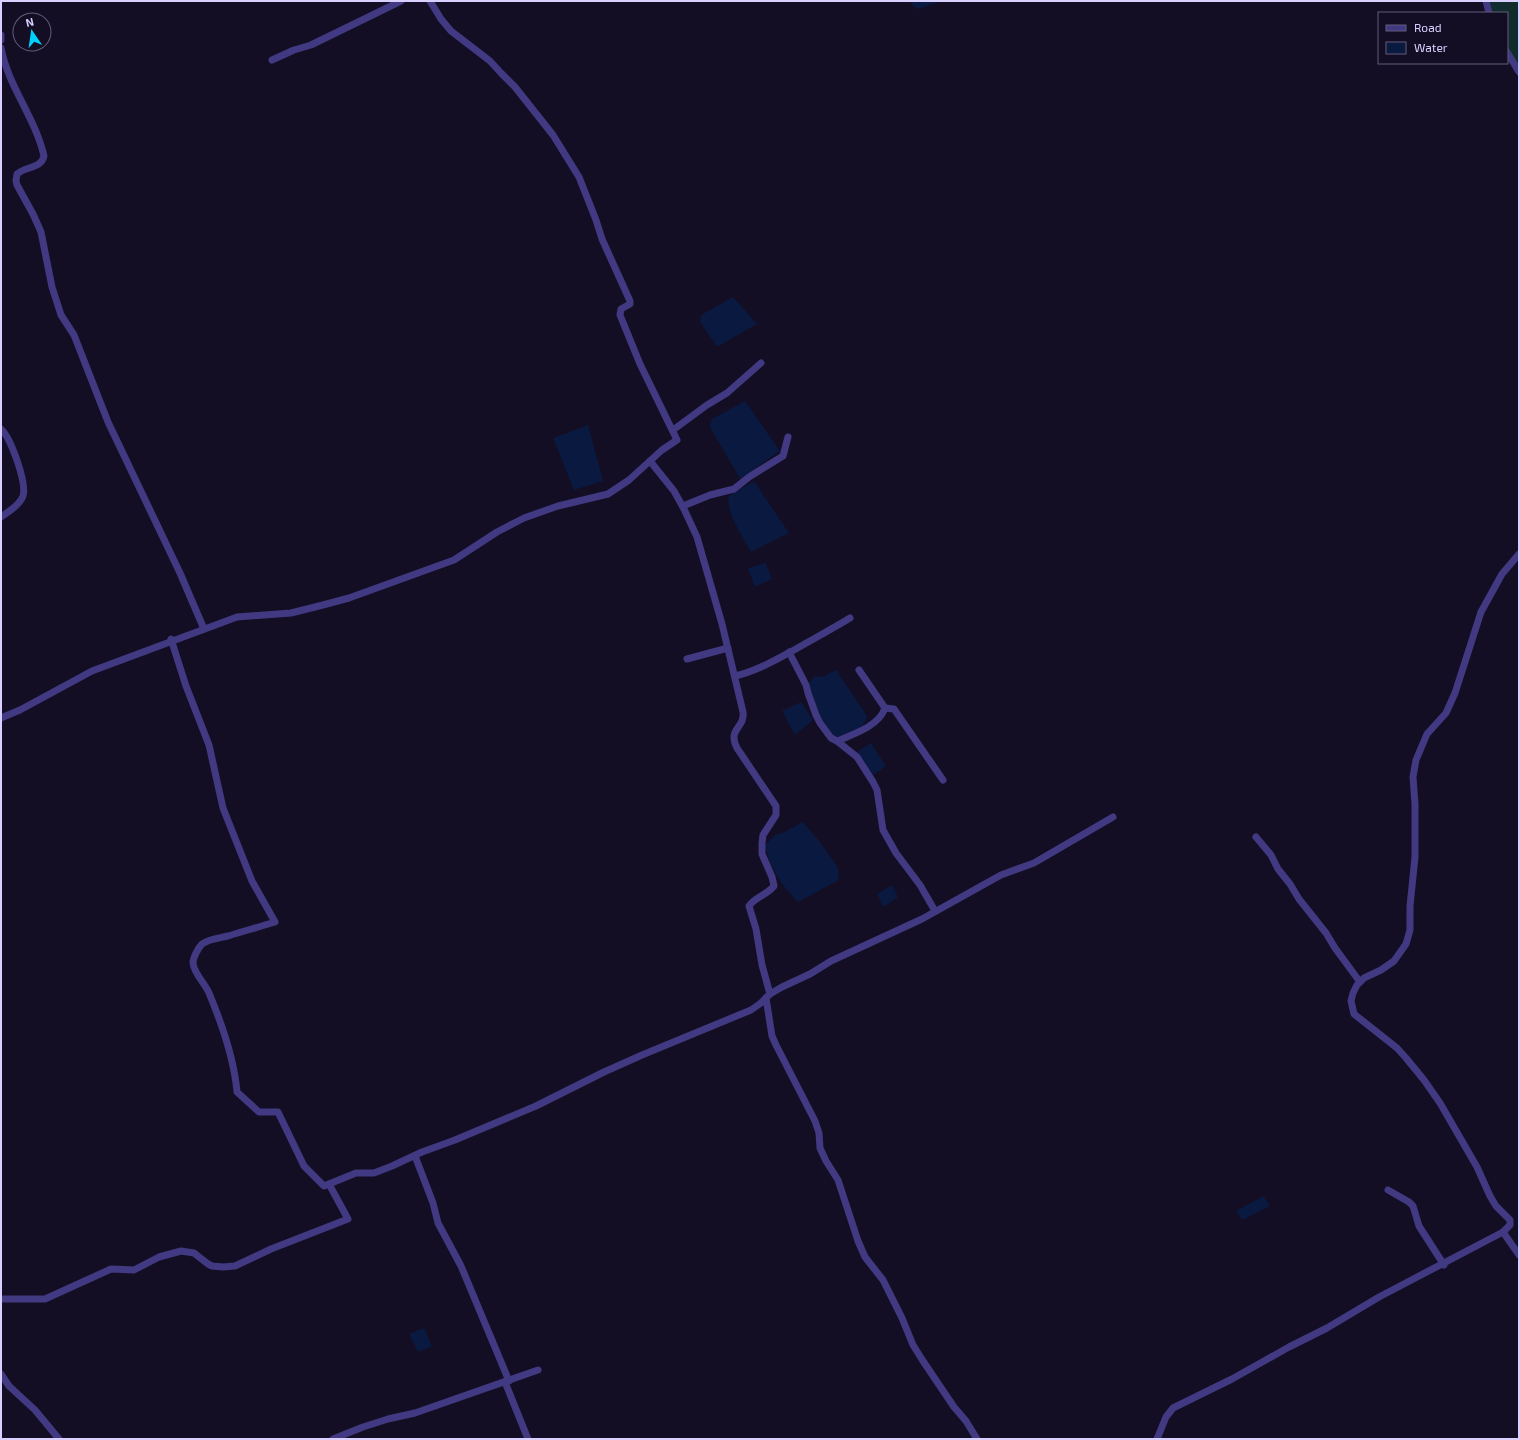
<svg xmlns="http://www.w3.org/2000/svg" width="1520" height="1440" viewBox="0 0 1520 1440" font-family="'Exo 2',sans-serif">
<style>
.green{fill:#112c2d}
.water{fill:#0a1940}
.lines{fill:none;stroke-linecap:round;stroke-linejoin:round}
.minor{stroke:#413982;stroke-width:7}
</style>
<rect width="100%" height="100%" fill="#130e23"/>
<path class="green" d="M1486,1H1519V66L1507,48V13H1490Z"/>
<g class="water">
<path d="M910,1H941L918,9L913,6Z"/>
<path d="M733,297L757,324L717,347L700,322L701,315Z"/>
<path d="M745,401L780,451L740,479L710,427L712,419Z"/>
<path d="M588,425L603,481L574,490L553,438Z"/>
<path d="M754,481L789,533L751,552C743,537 725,512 729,496Z"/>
<path d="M766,563L772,579L755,587L748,568Z"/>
<path d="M836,670L867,716C866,730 846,733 835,738L818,715L808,684L815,676L822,677Z"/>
<path d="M801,702L813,720L795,735L782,711Z"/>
<path d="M871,743L886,766L872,776L857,752Z"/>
<path d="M803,822L820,842L838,868L839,880L798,902C782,886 769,867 765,845L775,835L782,833Z"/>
<path d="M892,885L898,897L884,907L877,894Z"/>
<path d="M1262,1197H1264L1270,1206L1242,1220L1236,1211L1237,1210Z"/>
<path d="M424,1328L432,1346L418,1352L409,1334Z"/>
</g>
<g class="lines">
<g class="minor">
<path d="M1486,1L1489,13"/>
<path d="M1,35V40"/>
<path d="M1,48C8,86 35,117 44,156C41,169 26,166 17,174L16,181L17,185L33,214L41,232L52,287L61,315L74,335L108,422L180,573L204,629"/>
<path d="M1507,52L1519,72"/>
<path d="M272,60L294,50L311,45L401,1"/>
<path d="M1,429C11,438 27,483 23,496C20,505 8,512 1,517"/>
<path d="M673,430L707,405L727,393L761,363"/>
<path d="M650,461L674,491L684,509L697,537L722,624L743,712C745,729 727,728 737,748L776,806V815L763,835L762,843V854L772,877L774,886C767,895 755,897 749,906L756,929L762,965L770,994"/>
<path d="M683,506L710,495L734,489L749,477L783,456L788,437"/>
<path d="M171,639L186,686L209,745L223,808L252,881L275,922C259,927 244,931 228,936C220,938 209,939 202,944C198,948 193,958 193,963C194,974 205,983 209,993C222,1024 234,1058 237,1092L259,1112H278L304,1166L324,1186L356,1173H374L392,1166L422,1152L455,1140L536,1106L604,1072L642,1055L751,1010L761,1003L770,994L782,987L810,974L831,961L922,919L1001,875L1034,863L1113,817"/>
<path d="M789,652L806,685L808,693L816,715L820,723L831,738L837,741L857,757L873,782L877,790L883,830L896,853L920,885L935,911"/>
<path d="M687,659L728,648"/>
<path d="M859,670L885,708L894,709L943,780"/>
<path d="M735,676C757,671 775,660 794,650C813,639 832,629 850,618"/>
<path d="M1,718L20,710L92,671L237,617L291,613L323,605L349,598L454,560L497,532L524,518L558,506L608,494L629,480L662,450L677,440L640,364L620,315L621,309L630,304V301L602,239L596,220L579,177L553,135L515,87L501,73L490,61L451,31L441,19L430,1"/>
<path d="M837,741C854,734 879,726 885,708"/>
<path d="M1256,837L1271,855L1278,869L1290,884L1299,899L1326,933L1335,948L1360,982"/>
<path d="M766,998L772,1036L776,1045L815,1121L819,1133L820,1148L826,1161L838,1180L858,1241L865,1257L883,1280L902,1318L913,1345L923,1361L954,1407L966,1421L977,1439"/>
<path d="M415,1156L433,1203L438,1223L461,1266L509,1381"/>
<path d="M1388,1190L1409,1202L1413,1206L1419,1226L1444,1265"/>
<path d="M1503,1232L1519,1255"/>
<path d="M1,1299H45L111,1269L134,1270L159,1257L181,1251L194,1253L208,1264L212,1266L223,1267L235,1266L271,1249L348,1219L329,1184"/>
<path d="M1,1374L9,1386L35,1410L59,1439"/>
<path d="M505,1382L528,1439"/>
<path d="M333,1439L363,1427L388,1419L415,1413L538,1370"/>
<path d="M1157,1439L1166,1417L1173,1408L1232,1379L1289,1347L1327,1328L1379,1297L1503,1232L1510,1225V1220L1496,1206L1490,1196L1477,1167L1440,1103L1424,1080L1406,1058L1397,1048L1354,1014L1351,1001L1353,993L1357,985L1364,978L1381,970L1394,961L1406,944L1410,930V906L1415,857V804L1413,777L1416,760L1427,734L1446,713L1455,693L1481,612L1502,574L1519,554"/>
</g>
</g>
<rect width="1520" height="1440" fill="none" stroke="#d9d0ff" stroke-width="4"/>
<rect x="1378" y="12" width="130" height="52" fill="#130e23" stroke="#625c7b"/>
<rect x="1386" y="25" width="20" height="6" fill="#413982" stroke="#625c7b"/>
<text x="1414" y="32" font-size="12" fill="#d9d0ff">Road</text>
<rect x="1386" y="42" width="20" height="12" fill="#0a1940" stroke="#625c7b"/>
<text x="1414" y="52" font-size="12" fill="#d9d0ff">Water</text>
<g transform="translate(32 32) rotate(347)"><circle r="19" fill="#130e23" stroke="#625c7b"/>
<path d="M0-3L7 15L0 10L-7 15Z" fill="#01cef9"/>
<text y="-6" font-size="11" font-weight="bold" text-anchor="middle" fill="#d9d0ff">N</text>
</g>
</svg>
